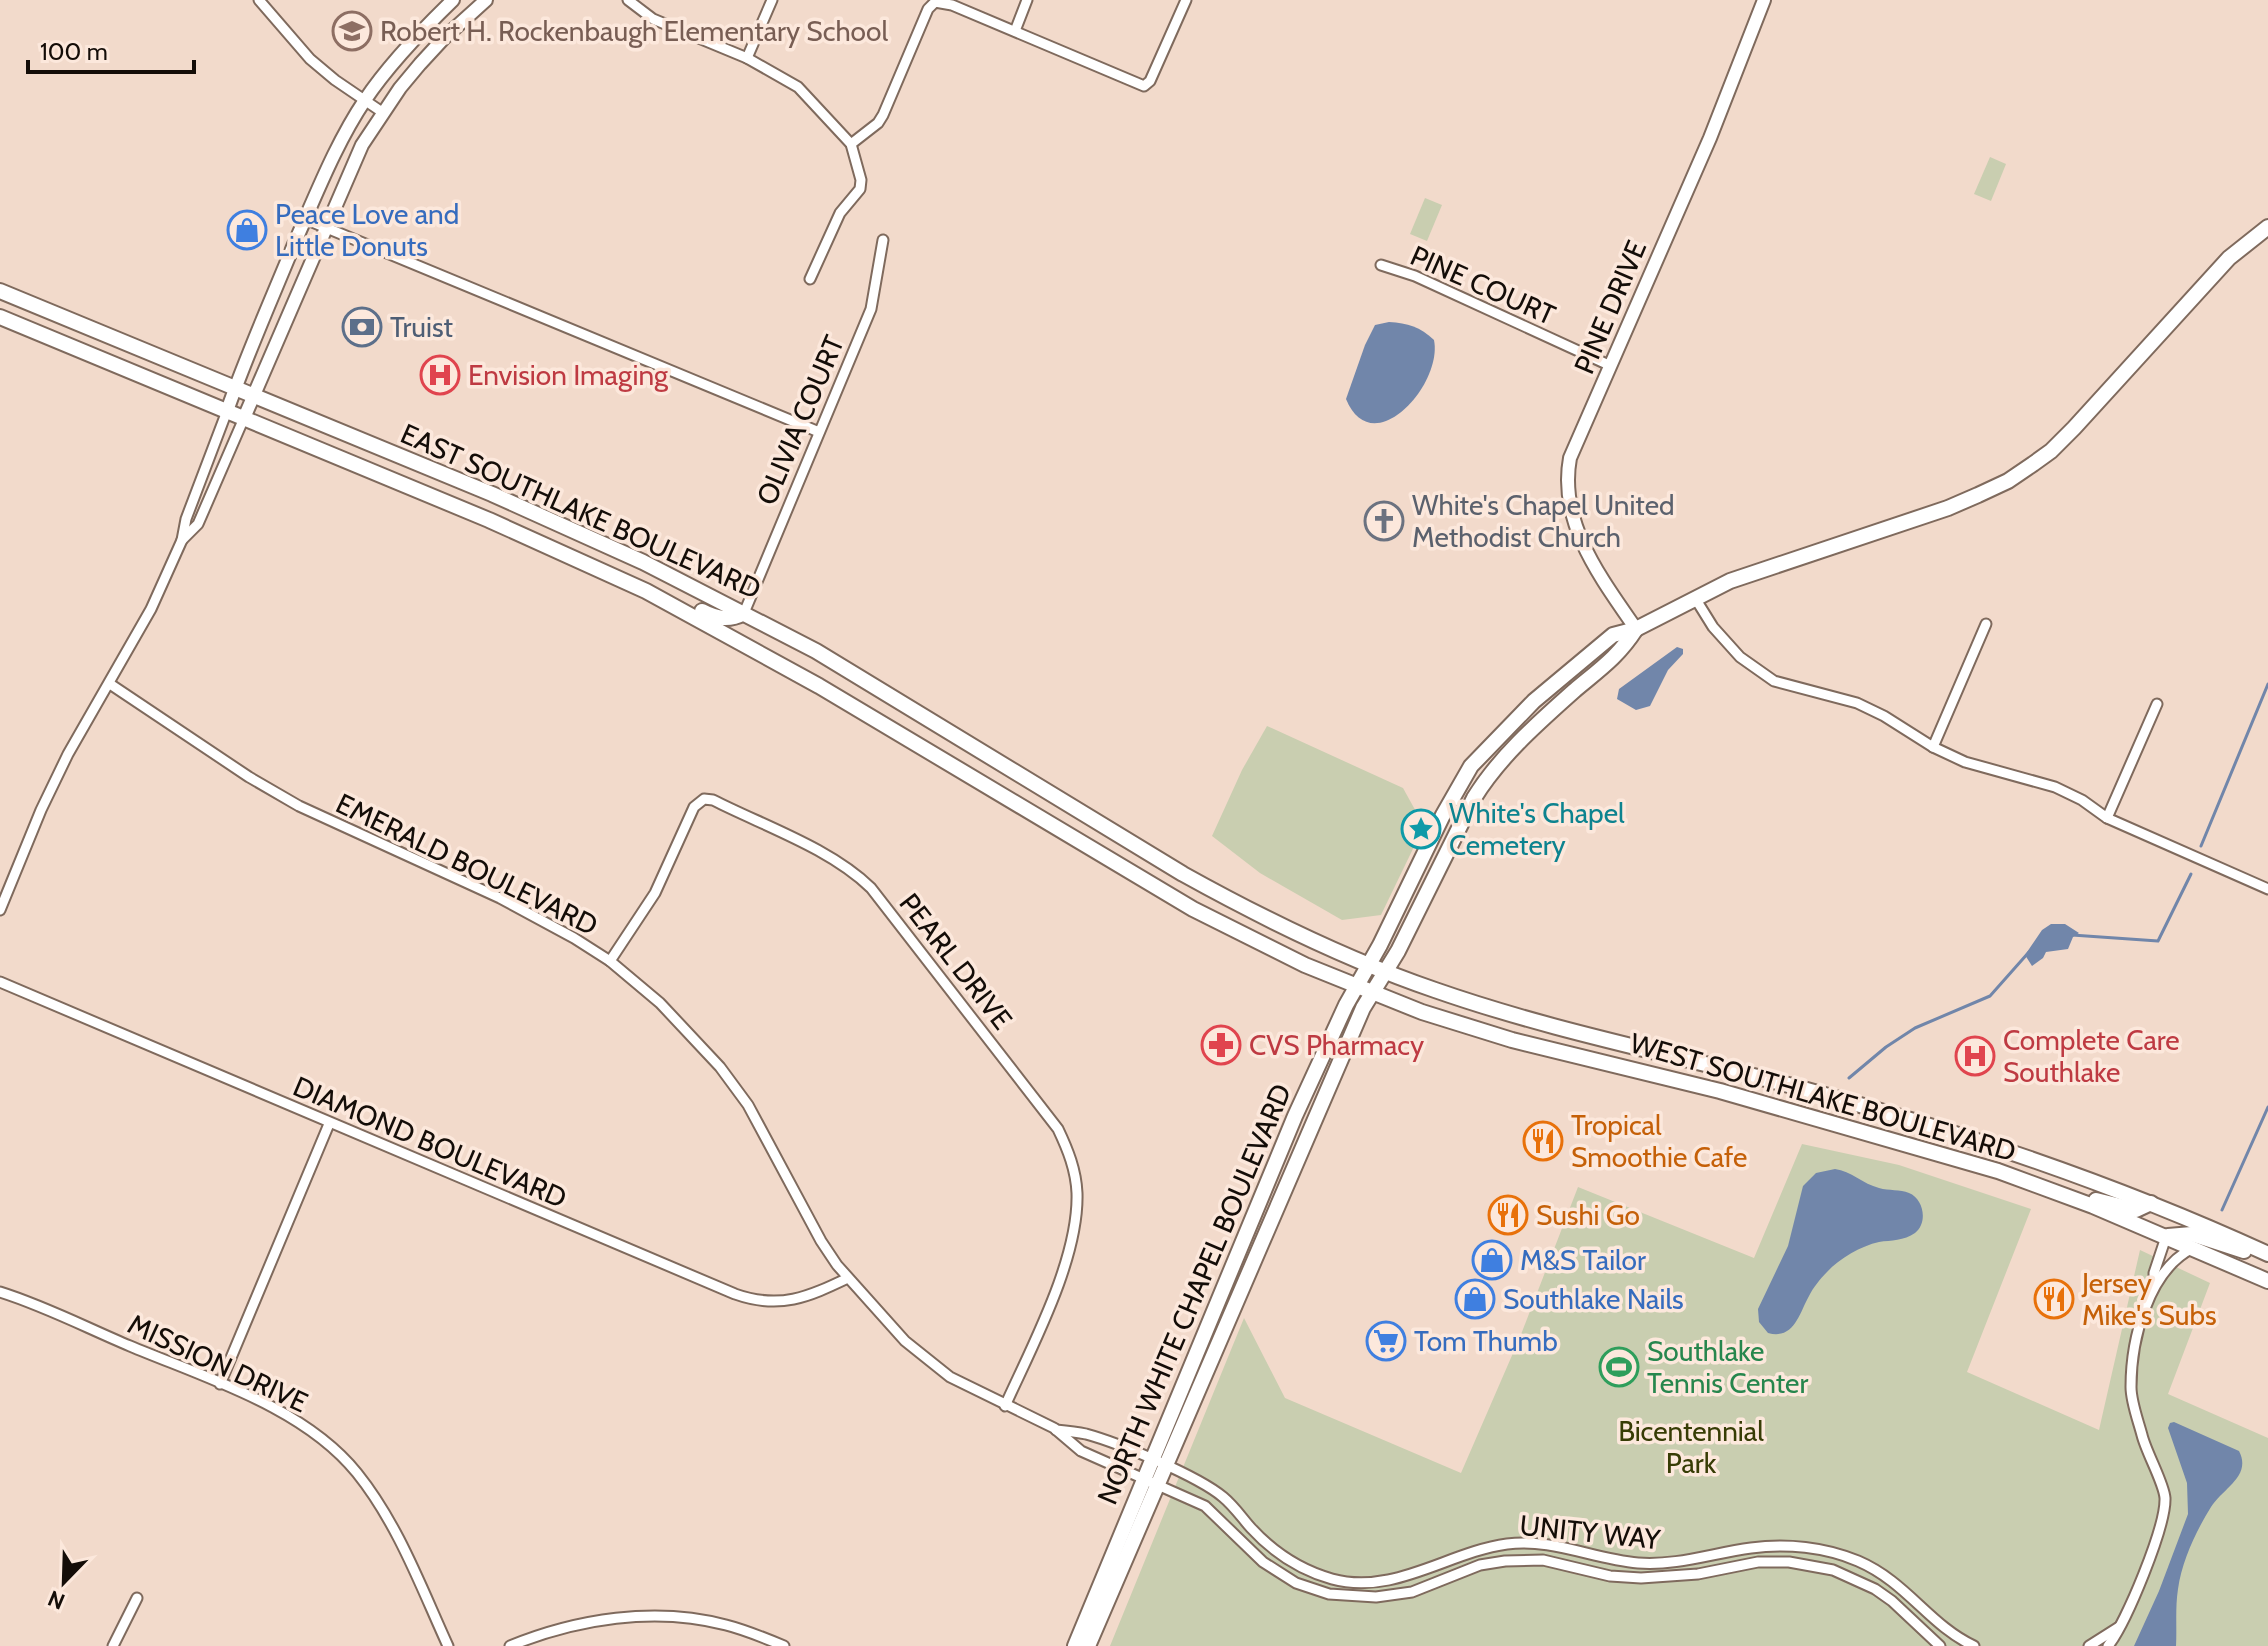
<svg xmlns="http://www.w3.org/2000/svg" width="2268" height="1646" viewBox="0 0 2268 1646" font-family="Cabin,sans-serif">
<style>
.green{fill:#c9ceb0}
.water{fill:#7186aa}
.lines{fill:none;stroke-linecap:round;stroke-linejoin:round}
.stream{stroke:#7186aa;stroke-width:3}
.minor-casing{stroke:#7f6a5d;stroke-width:13}
.tertiary-casing{stroke:#7f6a5d;stroke-width:16}
.secondary-casing{stroke:#7f6a5d;stroke-width:18}
.primary-casing{stroke:#7f6a5d;stroke-width:18}
.minor{stroke:#fff;stroke-width:9}
.tertiary{stroke:#fff;stroke-width:12}
.secondary{stroke:#fff;stroke-width:14}
.primary{stroke:#fff;stroke-width:14}
.labels{text-anchor:middle;stroke-width:7;stroke-linejoin:round;paint-order:stroke}
.education-label{font-size:28px;fill:#785e54;stroke:#fce8dc;text-anchor:start}
.shop-label{font-size:28px;fill:#366cbe;stroke:#fce8dc;text-anchor:start}
.street-label{font-size:28px;fill:#140d08;stroke:#fce8dc}
.service-label{font-size:28px;fill:#4e5e75;stroke:#fce8dc;text-anchor:start}
.health-label{font-size:28px;fill:#be3a42;stroke:#fce8dc;text-anchor:start}
.worship-label{font-size:28px;fill:#5b616d;stroke:#fce8dc;text-anchor:start}
.culture-label{font-size:28px;fill:#0d838f;stroke:#fce8dc;text-anchor:start}
.food-label{font-size:28px;fill:#c56008;stroke:#fce8dc;text-anchor:start}
.leisure-label{font-size:28px;fill:#27864d;stroke:#fce8dc;text-anchor:start}
.park-label{font-size:28px;fill:#373c05;stroke:#fce8dc}
</style>
<rect width="100%" height="100%" fill="#f2dacb"/>
<g class="green">
<path d="M1990,157L2006,164L1991,201L1974,194Z"/>
<path d="M1425,198L1442,205L1427,241L1410,234Z"/>
<path d="M1267,726L1403,788L1424,826L1381,915L1342,920L1260,873L1212,836L1242,770Z"/>
<path d="M1802,1144L1899,1165L2031,1209L1967,1372L2099,1430L2140,1250L2210,1283L2168,1394L2268,1438V1646H1110L1244,1318L1285,1398L1461,1473L1520,1337L1578,1187L1754,1258Z"/>
</g>
<g class="water">
<path d="M1389,322C1408,323 1420,327 1434,340C1443,385 1372,463 1346,399L1365,345L1375,325Z"/>
<path d="M1677,647L1683,649V654L1668,670L1650,706L1636,710L1617,699L1619,689Z"/>
<path d="M2051,924H2065L2079,933L2073,937L2068,949L2046,952L2043,958L2032,966L2025,955L2042,930Z"/>
<path d="M1835,1169C1851,1171 1863,1184 1879,1188C1889,1191 1900,1189 1909,1193C1924,1199 1928,1223 1915,1233C1904,1241 1891,1240 1879,1242C1861,1246 1840,1258 1827,1272C1820,1279 1813,1288 1809,1296C1799,1314 1794,1340 1768,1333L1759,1322L1758,1309L1788,1246L1803,1186L1816,1173Z"/>
<path d="M2174,1422L2239,1451C2252,1476 2223,1488 2211,1507C2196,1531 2182,1561 2178,1589C2175,1608 2177,1627 2176,1646H2134L2159,1591L2188,1514L2187,1483L2168,1428L2170,1423Z"/>
</g>
<g class="lines">
<g class="stream">
<path d="M2201,846L2268,684"/>
<path d="M2072,935L2158,941L2191,874"/>
<path d="M1849,1078L1886,1047L1915,1028L1990,996L2029,952"/>
<path d="M2222,1210L2268,1107"/>
</g>
<defs>
<g id="minor">
<path d="M259,0L310,59L335,80L382,112"/>
<path d="M628,0L653,19L747,58L798,87L851,144L861,180L860,189L840,213L810,279"/>
<path d="M1015,31L1027,0"/>
<path d="M747,58L772,0"/>
<path d="M851,144L878,123L883,115L928,9L935,2L952,5L1144,86L1150,81L1186,0"/>
<path d="M305,219L819,432"/>
<path d="M1381,265L1415,276L1611,366"/>
<path d="M182,540L198,524L244,418"/>
<path d="M1695,598L1713,627L1740,657L1774,681L1857,703L1884,716L1933,747L1965,762L2055,787L2082,800L2107,818L2268,889"/>
<path d="M744,613L871,309L883,240"/>
<path d="M110,684L249,777L299,806L500,898L574,938L610,961L660,1003L720,1067L748,1105L821,1241L837,1265L905,1341L950,1377L1054,1428L1081,1451L1205,1506L1263,1562L1296,1583L1329,1594L1376,1597L1412,1592L1480,1565L1505,1561L1543,1560L1610,1576L1641,1578L1698,1574L1758,1562H1789L1833,1570L1875,1589L1892,1601L1940,1646"/>
<path d="M1933,747L1986,624"/>
<path d="M2107,818L2157,704"/>
<path d="M0,910L41,810L68,754L151,609L182,540L186,519L227,411"/>
<path d="M610,961L655,893L694,807L704,799L713,800C764,826 830,848 871,888L1058,1129C1068,1150 1076,1170 1077,1193C1079,1259 1032,1346 1005,1406"/>
<path d="M0,982L735,1294C780,1310 808,1297 848,1278"/>
<path d="M2154,1285V1273L2166,1237"/>
<path d="M0,1292C45,1306 87,1328 130,1346C206,1378 304,1407 357,1473C398,1524 421,1587 448,1646"/>
<path d="M220,1384L329,1124"/>
<path d="M1056,1430C1066,1431 1076,1432 1086,1434C1119,1443 1198,1476 1223,1497C1234,1506 1242,1518 1251,1528C1273,1552 1300,1570 1332,1579C1394,1596 1448,1552 1507,1544C1552,1538 1593,1559 1638,1563C1677,1566 1713,1553 1751,1548C1786,1543 1825,1547 1858,1561C1907,1582 1929,1625 1974,1646"/>
<path d="M113,1646L137,1598"/>
<path d="M510,1646C576,1619 655,1606 726,1625C746,1630 765,1638 784,1646"/>
<path d="M2089,1646L2119,1627"/>
<path d="M2108,1646C2126,1623 2166,1527 2165,1498C2164,1483 2146,1452 2142,1435C2138,1420 2131,1402 2131,1387C2131,1340 2148,1270 2193,1248"/>
</g>
<g id="tertiary">
<path d="M227,411C247,354 272,298 295,242C316,195 336,143 365,100C389,64 421,31 453,0"/>
<path d="M244,418L362,145L400,88L420,64L444,38L486,0"/>
<path d="M1636,629C1601,578 1558,523 1570,458L1710,138L1764,0"/>
</g>
<g id="secondary">
<path d="M1075,1646L1295,1116L1346,1005L1380,945L1443,815L1471,766L1534,701L1613,635L1636,629L1730,581L1948,508L1978,495L2008,481L2033,464L2051,451L2074,428L2229,258L2268,227"/>
<path d="M1088,1646L1363,1008L1398,951L1474,798C1500,756 1538,723 1575,690C1600,669 1618,657 1636,629"/>
</g>
<g id="primary">
<path d="M0,291L492,494L643,562L816,651L1183,874C1264,919 1347,960 1435,990C1552,1031 1676,1055 1796,1087C1958,1131 2116,1184 2268,1254"/>
<path d="M0,317L489,520L646,591L819,686L1193,909L1305,965L1422,1012L1512,1040L1720,1091L1998,1171L2093,1206L2268,1281"/>
<path d="M702,611C717,619 729,621 744,613"/>
<path d="M2096,1200L2136,1210L2151,1203"/>
<path d="M2168,1236L2192,1234L2244,1251"/>
</g>
</defs>
<use href="#minor" class="minor-casing"/>
<use href="#tertiary" class="tertiary-casing"/>
<use href="#secondary" class="secondary-casing"/>
<use href="#primary" class="primary-casing"/>
<use href="#minor" class="minor"/>
<use href="#tertiary" class="tertiary"/>
<use href="#secondary" class="secondary"/>
<use href="#primary" class="primary"/>
</g>
<defs>
<symbol id="school-ring" viewBox="-11 -11 22 22"><circle r="9.5" fill="#fce8dc" stroke="#8d6e63" stroke-width="1.5"/><path d="M0-5L7-2L0 1L-7-2ZM-4 1L0 2.5L4 1V4Q0 6-4 4Z" fill="#8d6e63"/></symbol>
<symbol id="shop-ring" viewBox="-11 -11 22 22"><circle r="9.5" fill="#fce8dc" stroke="#3f7fe0" stroke-width="1.5"/><path d="M-5-2.5h2.3a2.7 3.5 0 0 1 5.4 0H5L5.5 6h-11ZM-1.5-2.5h3a1.5 2.3 0 0 0-3 0Z" fill="#3f7fe0"/></symbol>
<symbol id="bank-ring" viewBox="-11 -11 22 22"><circle r="9.5" fill="#fce8dc" stroke="#5c6f8a" stroke-width="1.5"/><path d="M-6-4H6V4H-6ZM0-2.3a2.3 2.3 0 1 0 0 4.6a2.3 2.3 0 1 0 0-4.6Z" fill="#5c6f8a"/></symbol>
<symbol id="hospital-ring" viewBox="-11 -11 22 22"><circle r="9.5" fill="#fce8dc" stroke="#e0444e" stroke-width="1.5"/><path d="M-5-5h3v3.5h4V-5h3V5h-3V1.5h-4V5h-3Z" fill="#e0444e"/></symbol>
<symbol id="church-ring" viewBox="-11 -11 22 22"><circle r="9.5" fill="#fce8dc" stroke="#6b7280" stroke-width="1.5"/><path d="M-1.2-6h2.4v3.5h3.3v2.4h-3.3V6h-2.4V-.1h-3.3v-2.4h3.3Z" fill="#6b7280"/></symbol>
<symbol id="sight-ring" viewBox="-11 -11 22 22"><circle r="9.5" fill="#fce8dc" stroke="#0f9aa8" stroke-width="1.5"/><path d="M0-6L1.8-2.2L6-1.7L2.9 1.2L3.7 5.4L0 3.3L-3.7 5.4L-2.9 1.2L-6-1.7L-1.8-2.2Z" fill="#0f9aa8"/></symbol>
<symbol id="pharmacy-ring" viewBox="-11 -11 22 22"><circle r="9.5" fill="#fce8dc" stroke="#e0444e" stroke-width="1.5"/><path d="M-2-6h4v4h4v4h-4v4h-4v-4h-4v-4h4Z" fill="#e0444e"/></symbol>
<symbol id="restaurant-ring" viewBox="-11 -11 22 22"><circle r="9.5" fill="#fce8dc" stroke="#e8710a" stroke-width="1.5"/><path d="M-5-6h1v4h1v-4h1v4h1v-4h1v5L-1.5 .5V6h-2V.5L-5-1ZM5-6V6H3V1.5H1.5Q1.5-4 5-6Z" fill="#e8710a"/></symbol>
<symbol id="supermarket-ring" viewBox="-11 -11 22 22"><circle r="9.5" fill="#fce8dc" stroke="#3f7fe0" stroke-width="1.5"/><path d="M-6-5.5h2.5l.6 2H6L4.5 2H-2.5L-4.4-4H-6ZM-1.5 3.2a1.3 1.3 0 1 0 .1 0ZM3 3.2a1.3 1.3 0 1 0 .1 0Z" fill="#3f7fe0"/></symbol>
<symbol id="stadium-ring" viewBox="-11 -11 22 22"><circle r="9.5" fill="#fce8dc" stroke="#2e9e5b" stroke-width="1.5"/><path d="M0-5a6.5 5 0 1 0 0 10a6.5 5 0 1 0 0-10ZM-3.5-1.8h7v3.6h-7Z" fill="#2e9e5b"/></symbol>
</defs>
<g fill-rule="evenodd">
<use href="#school-ring" x="330" y="9" width="44" height="44"/>
<use href="#shop-ring" x="225" y="208" width="44" height="44"/>
<use href="#bank-ring" x="340" y="305" width="44" height="44"/>
<use href="#hospital-ring" x="418" y="353" width="44" height="44"/>
<use href="#church-ring" x="1362" y="499" width="44" height="44"/>
<use href="#sight-ring" x="1399" y="807" width="44" height="44"/>
<use href="#pharmacy-ring" x="1199" y="1023" width="44" height="44"/>
<use href="#hospital-ring" x="1953" y="1034" width="44" height="44"/>
<use href="#restaurant-ring" x="1521" y="1119" width="44" height="44"/>
<use href="#restaurant-ring" x="1486" y="1193" width="44" height="44"/>
<use href="#shop-ring" x="1470" y="1238" width="44" height="44"/>
<use href="#shop-ring" x="1453" y="1277" width="44" height="44"/>
<use href="#restaurant-ring" x="2032" y="1277" width="44" height="44"/>
<use href="#supermarket-ring" x="1364" y="1319" width="44" height="44"/>
<use href="#stadium-ring" x="1597" y="1345" width="44" height="44"/>
</g>
<g class="labels">
<g class="education-label">
<text x="380" y="41">Robert H. Rockenbaugh Elementary School</text>
</g>
<g class="shop-label">
<text x="275" y="224">Peace Love and<tspan x="275" dy="32">Little Donuts</tspan></text>
<text x="1520" y="1270">M&amp;S Tailor</text>
<text x="1503" y="1309">Southlake Nails</text>
<text x="1414" y="1351">Tom Thumb</text>
</g>
<g class="street-label">
<text transform="translate(1483 285) rotate(24)" y="10">PINE COURT</text>
<text transform="translate(1610 307) rotate(-67)" y="10">PINE DRIVE</text>
<text transform="translate(800 420) rotate(-67)" y="10">OLIVIA COURT</text>
<text transform="translate(581 511) rotate(24)" y="10">EAST SOUTHLAKE BOULEVARD</text>
<text transform="translate(467 864) rotate(26)" y="10">EMERALD BOULEVARD</text>
<text transform="translate(956 961) rotate(52)" y="10">PEARL DRIVE</text>
<text transform="translate(1823 1097) rotate(16)" y="10">WEST SOUTHLAKE BOULEVARD</text>
<text transform="translate(430 1142) rotate(23)" y="10">DIAMOND BOULEVARD</text>
<text transform="translate(1194 1294) rotate(-67)" y="10">NORTH WHITE CHAPEL BOULEVARD</text>
<text transform="translate(218 1363) rotate(25)" y="10">MISSION DRIVE</text>
<text transform="translate(1590 1532) rotate(6)" y="10">UNITY WAY</text>
</g>
<g class="service-label">
<text x="390" y="337">Truist</text>
</g>
<g class="health-label">
<text x="468" y="385">Envision Imaging</text>
<text x="2003" y="1050">Complete Care<tspan x="2003" dy="32">Southlake</tspan></text>
<text x="1249" y="1055">CVS Pharmacy</text>
</g>
<g class="worship-label">
<text x="1412" y="515">White's Chapel United<tspan x="1412" dy="32">Methodist Church</tspan></text>
</g>
<g class="culture-label">
<text x="1449" y="823">White's Chapel<tspan x="1449" dy="32">Cemetery</tspan></text>
</g>
<g class="food-label">
<text x="1571" y="1135">Tropical<tspan x="1571" dy="32">Smoothie Cafe</tspan></text>
<text x="1536" y="1225">Sushi Go</text>
<text x="2082" y="1293">Jersey<tspan x="2082" dy="32">Mike's Subs</tspan></text>
</g>
<g class="leisure-label">
<text x="1647" y="1361">Southlake<tspan x="1647" dy="32">Tennis Center</tspan></text>
</g>
<g class="park-label">
<text x="1691" y="1441">Bicentennial<tspan x="1691" dy="32">Park</tspan></text>
</g>
</g>
<g transform="translate(64 1582) rotate(203)" stroke="#fce8dc" stroke-width="6" paint-order="stroke">
<path d="M0-6L14 30L0 20L-14 30Z" fill="#140d08"/>
<text y="-12" font-size="22" font-weight="bold" text-anchor="middle" fill="#140d08">N</text>
</g>
<path d="M28 60v12h166v-12" fill="none" stroke="#140d08" stroke-width="4"/>
<text x="40" y="60" font-size="24" fill="#140d08" stroke="#fce8dc" stroke-width="6" paint-order="stroke">100 m</text>
</svg>
